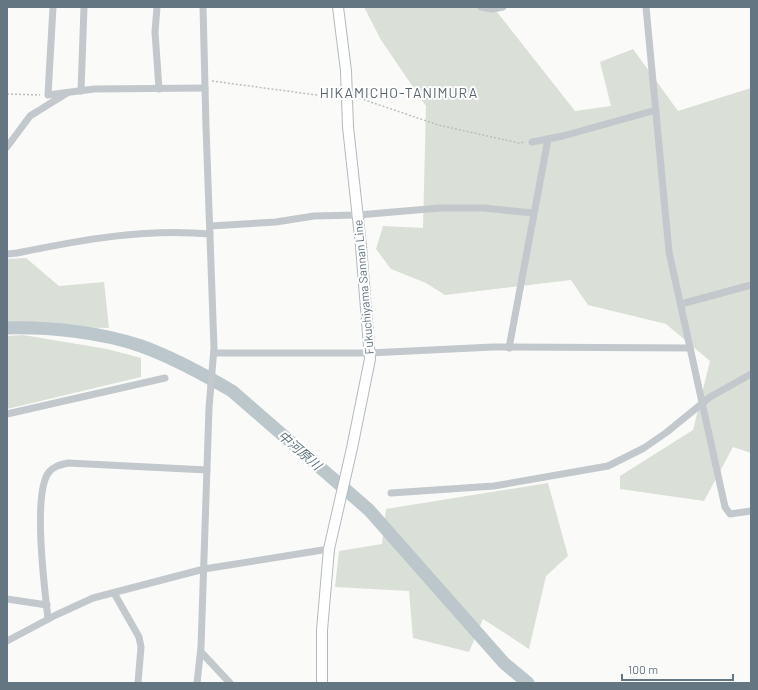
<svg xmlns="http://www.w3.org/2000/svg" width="758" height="690" viewBox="0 0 758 690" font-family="Barlow,'Noto Sans JP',sans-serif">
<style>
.green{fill:#dadfd7}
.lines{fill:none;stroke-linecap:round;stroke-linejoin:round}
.river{stroke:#bbc7cb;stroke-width:13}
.secondary-casing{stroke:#b3babf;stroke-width:12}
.path{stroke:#bbbfc2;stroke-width:1.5;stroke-dasharray:2 2;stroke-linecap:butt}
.minor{stroke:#c3c8cc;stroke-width:7}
.secondary{stroke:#fff;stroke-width:10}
.labels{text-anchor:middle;stroke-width:4;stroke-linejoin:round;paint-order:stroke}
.street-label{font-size:12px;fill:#657683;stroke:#fff}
.water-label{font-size:13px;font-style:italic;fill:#60757c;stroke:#fff}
.quarter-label{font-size:14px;letter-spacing:1px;fill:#57646e;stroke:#fff}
</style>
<rect width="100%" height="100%" fill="#fafaf8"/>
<g class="green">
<path d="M364,7H488L497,12L575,111L611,106L600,62L633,49L678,111L751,88V453L733,447L704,501L620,489V476L693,430L710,361L666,324L588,305L571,280L445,295L426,283L391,269L376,249L383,226L423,228L426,106L381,40Z"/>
<path d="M26,258L59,286L104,282L109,328L7,326V259Z"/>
<path d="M23,335L107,349L141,358V377L7,409V336Z"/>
<path d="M548,483L568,556L546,576L529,649L483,619L469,652L413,638L409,591L335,587L339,551L382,544L386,509Z"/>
</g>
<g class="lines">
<path class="river" d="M7,328C50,327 100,332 141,346C172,357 203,374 232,391L369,510L504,663L528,683"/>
<defs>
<path id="secondary" d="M322,683V630L329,549L352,448L370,359L361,246L348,127L346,71L338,7"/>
</defs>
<use href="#secondary" class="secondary-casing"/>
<g class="path">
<path d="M212,81L339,98"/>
<path d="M7,94L40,95"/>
<path d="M356,97L438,125L519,143L525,142"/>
</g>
<g class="minor">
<path d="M53,7L48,95L94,89L205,88"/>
<path d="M157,7L155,32L159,89"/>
<path d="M481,7L492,9L503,7"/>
<path d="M646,7L669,252L725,507L730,514L751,511"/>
<path d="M81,91L84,7"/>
<path d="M532,142L563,136L656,110"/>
<path d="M7,147L30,116L67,93"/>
<path d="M210,226L276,222L314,216L358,215L440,208H484L533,213"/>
<path d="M7,254L17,253C81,240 144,228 210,234"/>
<path d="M681,304L751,285"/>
<path d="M509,348L548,139"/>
<path d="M214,353H369L493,347L690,348"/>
<path d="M7,414L165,378"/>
<path d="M391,493L494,486L608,466L644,448L667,432L710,397L751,374"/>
<path d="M114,593L139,637L141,647L138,683"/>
<path d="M7,599L47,605"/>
<path d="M48,619C45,591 32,493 49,472C54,466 60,465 68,463L207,470"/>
<path d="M7,641L56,615L93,598L204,569L329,549"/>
<path d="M201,652L230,683"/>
<path d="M197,683L201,647L209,408L214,348L206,127L203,7"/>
</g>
<use href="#secondary" class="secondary"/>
</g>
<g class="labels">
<g class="street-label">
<text transform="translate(364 287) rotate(-95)" y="4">Fukuchiyama Sannan Line</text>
</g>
<g class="water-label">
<text transform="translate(300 450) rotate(41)" y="5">中河原川</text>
</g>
<g class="quarter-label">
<text x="399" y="98">HIKAMICHO-TANIMURA</text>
</g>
</g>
<rect width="758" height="690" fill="none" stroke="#657683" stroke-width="16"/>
<path d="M622 674v6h111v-6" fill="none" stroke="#657683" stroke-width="2"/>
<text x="628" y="674" font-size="12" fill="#657683" stroke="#ffffff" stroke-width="3" paint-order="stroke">100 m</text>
</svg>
